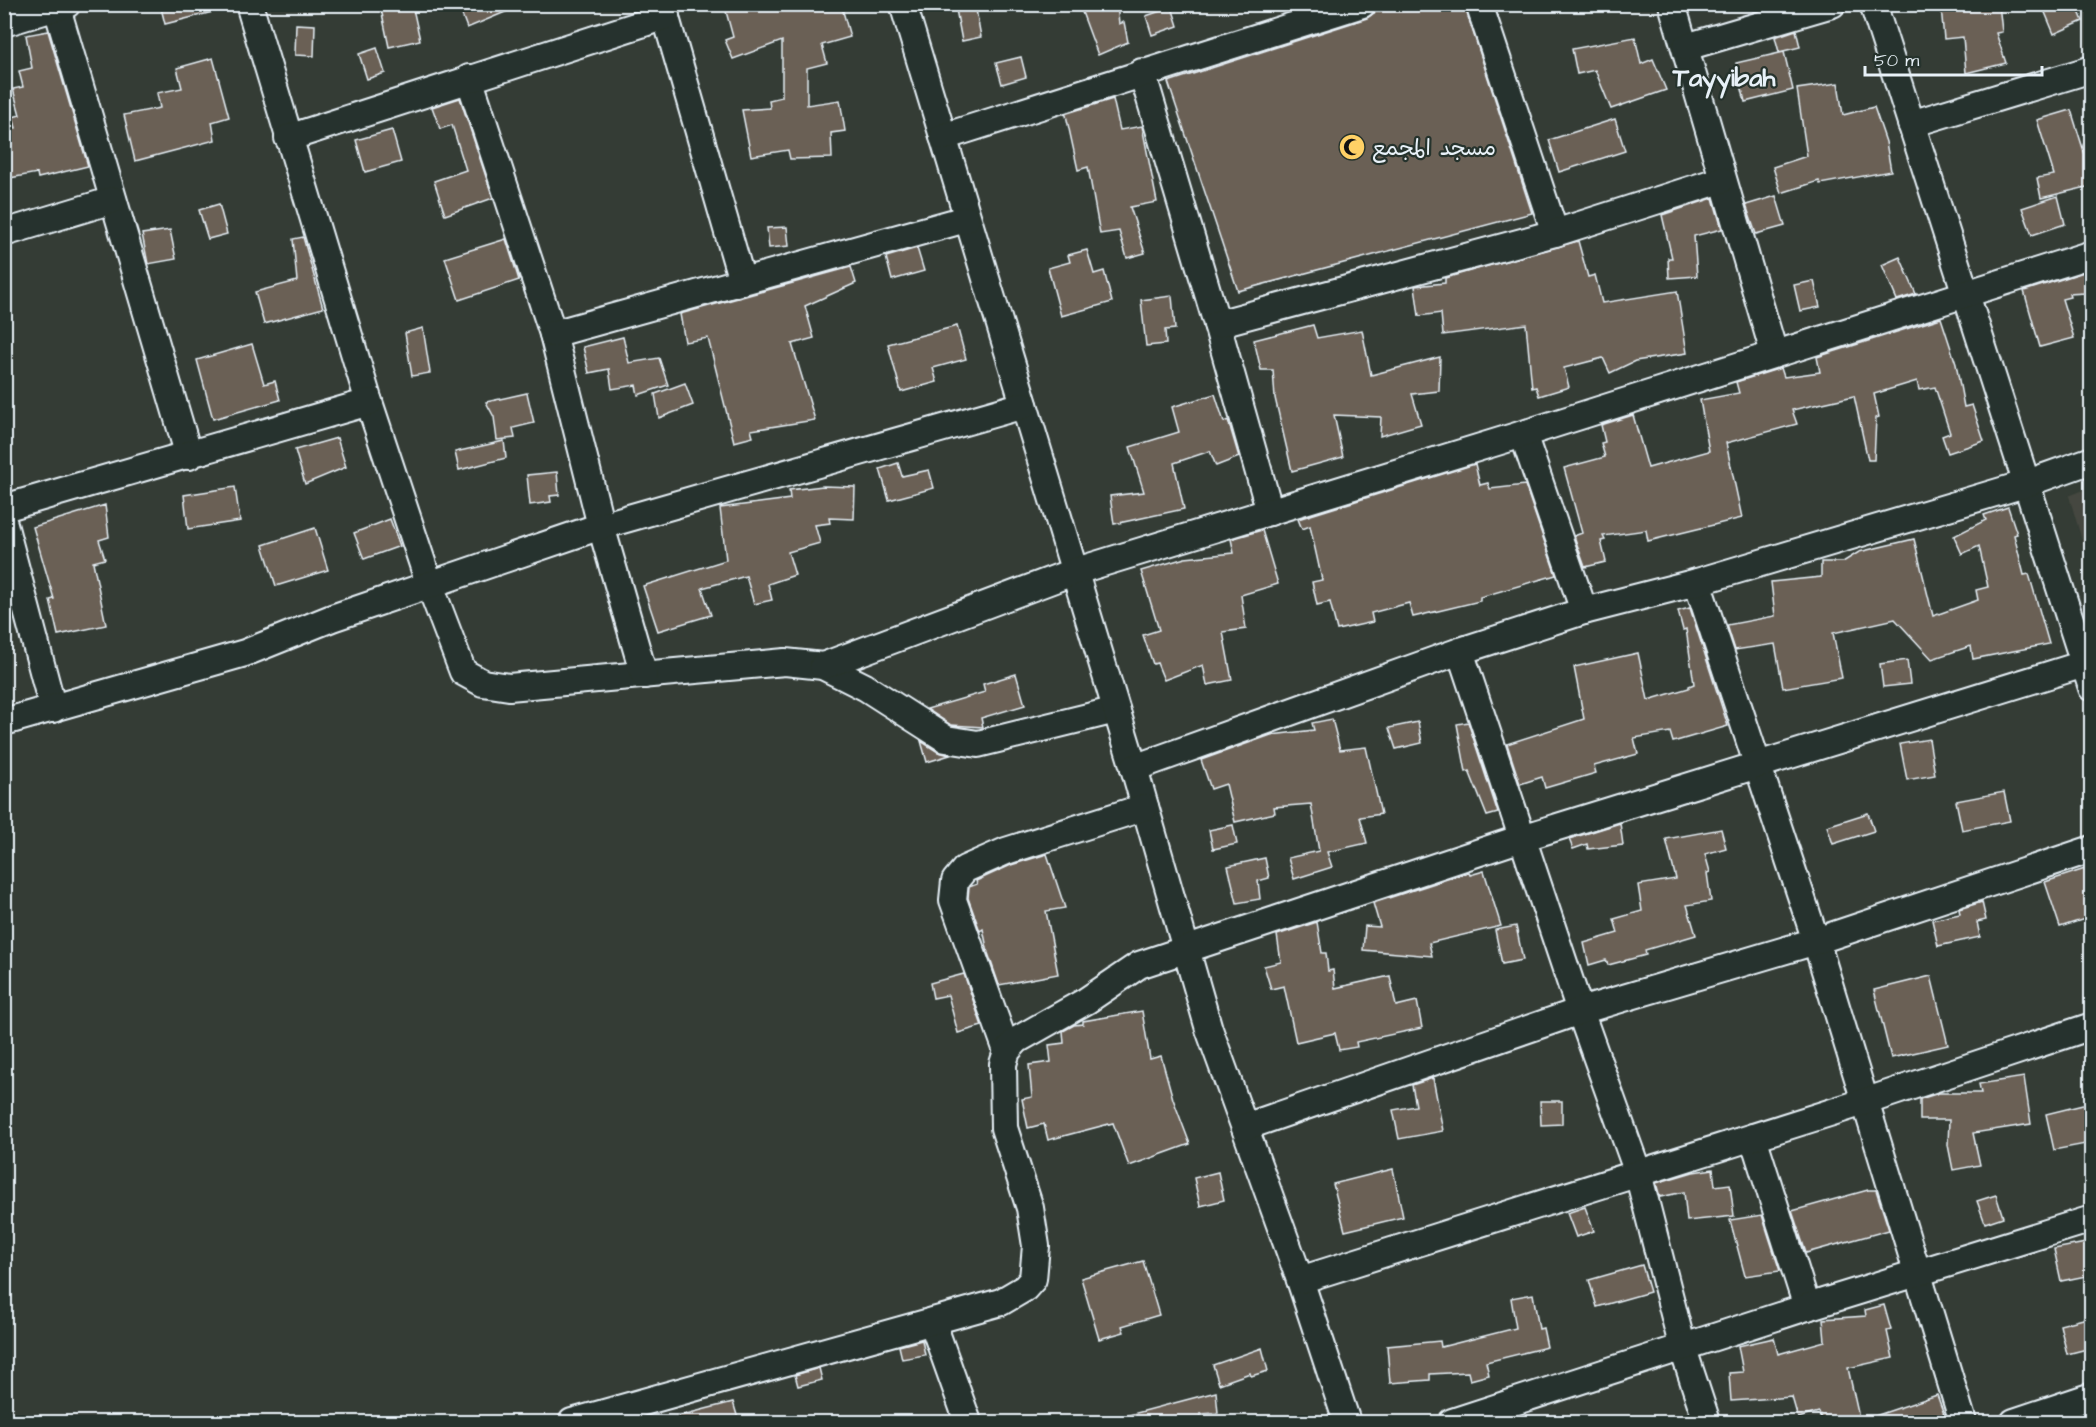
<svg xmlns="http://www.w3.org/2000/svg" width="2096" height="1427" viewBox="0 0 2096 1427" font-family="'Architects Daughter','Playpen Sans Arabic',sans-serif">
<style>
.built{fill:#44473f}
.building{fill:#6b6055;stroke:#e8f1f8;stroke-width:1.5}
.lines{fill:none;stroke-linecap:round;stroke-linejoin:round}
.minor-casing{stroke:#e8f1f8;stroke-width:30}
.minor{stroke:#26332d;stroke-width:26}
.labels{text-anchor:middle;stroke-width:4.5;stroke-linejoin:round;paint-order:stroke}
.poi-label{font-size:22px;fill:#e8f1f8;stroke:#26332d;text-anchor:start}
.quarter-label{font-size:26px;font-weight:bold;fill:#e8f1f8;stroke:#26332d}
</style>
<rect width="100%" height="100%" fill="#343c35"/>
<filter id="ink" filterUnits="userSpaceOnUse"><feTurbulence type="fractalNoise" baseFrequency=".0167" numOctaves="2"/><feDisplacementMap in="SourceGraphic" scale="12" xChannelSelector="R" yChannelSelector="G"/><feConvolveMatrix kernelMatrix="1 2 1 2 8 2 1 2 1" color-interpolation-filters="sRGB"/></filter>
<g filter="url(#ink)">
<path class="built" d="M2091,487V571L2069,496Z"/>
<g class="building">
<path d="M160,4H216L217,11L165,24Z"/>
<path d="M380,4H412L420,40L389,47Z"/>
<path d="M458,4H522V5L467,28Z"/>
<path d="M724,4H841L850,37L822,45L827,63L807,68V105L840,100L845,131L831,133L832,158L790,159L788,150L751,156L742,110L770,108L769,100L782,97V41L733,59L725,40L733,37Z"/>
<path d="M955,4H975L981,37L962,41Z"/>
<path d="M1079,4H1117L1119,24L1124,22L1128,42L1098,55Z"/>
<path d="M1399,4H1464L1532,213L1238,291L1168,82L1367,18L1374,13Z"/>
<path d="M1966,4H1999L2002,32L1996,33L2006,63L1966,73L1963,37L1944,39L1941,7Z"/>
<path d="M2058,4H2076L2083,21L2054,34L2044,10Z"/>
<path d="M1172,7L1178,26L1152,35L1146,16Z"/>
<path d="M296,24L315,25L314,56L295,55Z"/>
<path d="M1796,30L1800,47L1779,52L1775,37Z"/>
<path d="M48,31L88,166L38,178L37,173L4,179V130L16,128L13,117L20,115L13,89L23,87L19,71L32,68L26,35Z"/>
<path d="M1635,37L1641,64L1653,59L1666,90L1611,109L1595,70L1577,74L1572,49Z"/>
<path d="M377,48L385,73L367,79L359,54Z"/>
<path d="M1784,52L1793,90L1745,102L1736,63Z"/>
<path d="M1021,57L1026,77L1002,84L996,63Z"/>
<path d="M213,58L229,117L212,122L215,140L135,161L124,115L160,108L157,93L182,88L177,68Z"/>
<path d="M1838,83L1843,115L1874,107L1886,142L1891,171L1820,184L1819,181L1781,193L1773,167L1807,156L1797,89Z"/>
<path d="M460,98L493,198L445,215L434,181L466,170L452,125L440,129L432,107Z"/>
<path d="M1113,99L1120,130L1142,126L1157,202L1130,207L1145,253L1127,258L1119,231L1100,234L1088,167L1078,170L1066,115L1064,114Z"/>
<path d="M2071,110L2091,174V186L2041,198L2037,178L2054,175L2037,120Z"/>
<path d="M1615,119L1625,151L1559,172L1549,140Z"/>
<path d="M392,130L401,162L365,172L356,140Z"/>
<path d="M1776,196L1785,226L1756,234L1746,205Z"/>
<path d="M2058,196L2065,224L2032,235L2022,208Z"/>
<path d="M1713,198L1722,229L1694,236L1697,276L1669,278L1668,258H1672L1662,215Z"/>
<path d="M219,204L227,234L208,239L199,210Z"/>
<path d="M787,227L789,246L769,248L767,228Z"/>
<path d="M170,230L176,259L148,264L142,234Z"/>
<path d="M303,237L323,308L264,324L255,292L297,281L293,239Z"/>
<path d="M506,239L519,280L459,300L445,258Z"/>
<path d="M1578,241L1588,277L1595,275L1602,303L1677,291L1687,353L1635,361L1610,373L1603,358L1564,368L1569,387L1539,396L1536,387L1532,388L1526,324L1443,335L1441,313L1419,316L1415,286L1445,283V278Z"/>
<path d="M917,248L924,271L892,280L886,257Z"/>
<path d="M1087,250L1094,274L1104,271L1112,302L1061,316L1048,268L1070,262L1068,255Z"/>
<path d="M1900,257L1916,294L1897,300L1882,265Z"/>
<path d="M851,267L856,283L805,306L814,338L792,344L815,420L751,430L753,437L734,442L708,338L685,342L680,314Z"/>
<path d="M2084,272L2085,293L2069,294L2070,297L2062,299L2074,338L2040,347L2024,291Z"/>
<path d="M1814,281L1820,307L1800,311L1794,285Z"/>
<path d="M1172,296L1175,329L1165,330L1166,344L1146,346L1141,300Z"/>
<path d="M1941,318L1956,364L1964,407L1972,405L1984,441L1948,453L1942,436L1950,433L1935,387L1919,390L1917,381L1874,394L1879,417L1876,418L1874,460H1868L1854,396L1792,410L1797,424L1726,443L1742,518L1648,541L1646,530L1603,536L1605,540L1601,541L1606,562L1585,567L1574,536L1582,533L1564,468L1605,457L1601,443L1605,442L1601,425L1633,415L1648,468L1709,451L1700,400L1739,393L1736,382L1781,368L1784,377L1820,372L1817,357Z"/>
<path d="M1313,325L1317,338L1362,330L1371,375L1440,357L1439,391L1412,394L1421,424L1380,436L1381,417L1334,415L1343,457L1292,471L1275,398L1273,370H1261L1254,340Z"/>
<path d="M957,326L966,359L933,368L937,382L901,392L888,344Z"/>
<path d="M423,328L430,373L412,376L405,333Z"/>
<path d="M623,337L629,363L659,358L668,385L638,395L636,385L612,389L609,369L589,373L583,347Z"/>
<path d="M252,344L264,384L275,381L280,400L213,419L197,360Z"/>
<path d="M685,383L693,405L659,418L655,394Z"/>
<path d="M527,393L534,423L513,428L515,438L497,440L494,417L486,402Z"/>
<path d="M1215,394L1224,422L1228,420L1239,457L1216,466L1210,451L1174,463L1184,509L1114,524L1110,496L1144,492L1130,447L1179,432L1172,407Z"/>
<path d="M337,438L346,467L305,484L295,450Z"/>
<path d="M504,441L506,458L459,470L455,452Z"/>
<path d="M898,463L902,476L929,470L934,488L889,500L880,469Z"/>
<path d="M1475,464L1480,485L1488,483L1490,489L1525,485L1556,575L1480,597V601L1413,617L1409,603L1371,613L1373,622L1337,630L1330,602L1317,605L1312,582L1322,580L1310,526L1302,529L1298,519Z"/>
<path d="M557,472L559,495L550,496L551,502L530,505L527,475Z"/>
<path d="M823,486L855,487L854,519L829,518L830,523L815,525L820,543L788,552L795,575L768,584L772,600L754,604L746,576L702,588L711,615L658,631L643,586L726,560L720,508L790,499L789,490Z"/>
<path d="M235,487L240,521L188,529L184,495Z"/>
<path d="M105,505L109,537L99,540L105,559L93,562L106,625L58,635L50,600L54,599L33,527Z"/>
<path d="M2008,507L2017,534L2014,535L2024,575L2029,574L2049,644L1973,659L1971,646L1932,659L1895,619L1833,633L1842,678L1783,688L1775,644L1735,650L1727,625L1775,616L1771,582L1821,577V562H1843L1859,552L1914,539L1933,616L1978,600L1976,590L1988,587L1979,546L1962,554L1954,536L1986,520L1984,515Z"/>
<path d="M390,519L400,546L364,559L354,533Z"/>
<path d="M315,528L328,570L276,586L263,545Z"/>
<path d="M1262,530L1278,584L1241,595L1246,629L1223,632L1232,680L1207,685L1203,665L1164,680L1157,663L1153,664L1143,635L1159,630L1141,571L1185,558L1234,553L1231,539Z"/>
<path d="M1690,608L1728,726L1673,742L1670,732L1634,738L1638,754L1594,766L1596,773L1545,788L1542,777L1520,784L1507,744L1584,719L1574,667L1638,653L1648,700L1689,688V686L1694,684L1686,629L1683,630L1678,611Z"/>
<path d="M1907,660L1910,684L1883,687L1880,664Z"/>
<path d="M1016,674L1025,705L981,718L983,727L951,725L927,709L985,692L983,684Z"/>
<path d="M1332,719L1340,750L1366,747L1381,814L1360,817L1367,843L1327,852L1332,867L1294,879L1288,858L1319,851L1311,804L1274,807L1275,813L1235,822L1226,784L1211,789L1201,760L1271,735L1314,730L1312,723Z"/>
<path d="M1418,722L1422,743L1396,749L1389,728Z"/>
<path d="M1468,722L1498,813L1487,816L1469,771L1466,772L1457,724Z"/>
<path d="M1929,739L1935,775L1907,780L1900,744Z"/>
<path d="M921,741L938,752L950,755L927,762Z"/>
<path d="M2004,792L2010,821L1962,830L1956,801Z"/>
<path d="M1868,813L1874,831L1833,844L1827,826Z"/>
<path d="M1620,823L1623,845L1588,849L1587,844L1573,849L1569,839Z"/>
<path d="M1233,825L1237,844L1213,849L1209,830Z"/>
<path d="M1721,829L1726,848L1705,854L1710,872L1707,873L1711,901L1687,905L1696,935L1645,950L1646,955L1608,965L1606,960L1589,965L1584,943L1618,933L1614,919L1642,911L1638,885L1676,879L1666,839Z"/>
<path d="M1047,854L1065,908L1046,911L1058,974L999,985L988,953L983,929L980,931L968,898L969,887L977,884L976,881L1011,865Z"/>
<path d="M1265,858L1269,878L1258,881L1260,899L1237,903L1228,866Z"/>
<path d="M2091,867V917L2060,927L2045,882Z"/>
<path d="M1484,871L1501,926L1429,943L1432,956L1363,950L1365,926L1380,927L1373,903L1469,872L1470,875Z"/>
<path d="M1982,902L1986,920L1977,922L1980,937L1938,946L1932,920L1960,914L1959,909Z"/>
<path d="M1317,922L1322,953H1326L1328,971L1333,970L1335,988L1390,976L1396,1006L1417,1001L1422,1028L1356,1042L1357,1047L1339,1050L1335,1033L1296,1042L1284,986L1271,989L1264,966L1281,962L1277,935Z"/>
<path d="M1516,926L1523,960L1502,964L1495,930Z"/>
<path d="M964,974L982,1026L958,1033L948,995L933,998L930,983Z"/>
<path d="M1931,976L1948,1045L1891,1058L1874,990Z"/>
<path d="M1142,1011L1150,1059L1161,1056L1173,1099L1190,1144L1129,1166L1113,1123L1048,1140L1044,1124L1028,1128L1022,1099L1032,1097L1029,1065L1051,1062L1049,1045L1064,1043L1063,1031L1074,1025L1083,1024V1021Z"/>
<path d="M2024,1077L2031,1124L1973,1133L1980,1165L1953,1170L1948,1145L1949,1120H1920V1099L1939,1093H1981L1979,1084Z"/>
<path d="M1433,1078L1443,1131L1399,1139L1393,1110L1416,1106L1412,1085Z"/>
<path d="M1540,1101H1562V1124L1541,1125Z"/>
<path d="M2091,1103V1143L2054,1150L2046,1114Z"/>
<path d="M1393,1169L1403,1217L1345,1231L1333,1184Z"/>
<path d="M1713,1169L1715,1186L1730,1184L1734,1216L1687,1221L1684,1192L1660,1197L1656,1183L1693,1172Z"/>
<path d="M1218,1172L1224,1200L1200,1206L1194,1178Z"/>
<path d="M1868,1190H1876L1889,1230L1806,1253L1792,1211Z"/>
<path d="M1996,1195L2003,1217L1985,1223L1977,1201Z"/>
<path d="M1585,1207L1594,1231L1576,1237L1567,1213Z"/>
<path d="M1762,1215L1780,1271L1745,1276L1730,1220Z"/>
<path d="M2091,1242V1275L2061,1281L2054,1249Z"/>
<path d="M1143,1261L1159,1315L1122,1326L1124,1332L1099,1339L1081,1278Z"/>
<path d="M1642,1265L1650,1292L1597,1307L1589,1280Z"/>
<path d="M1533,1294L1539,1329L1543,1328L1547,1347L1486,1362L1489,1375L1470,1380L1468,1372L1430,1374V1380L1390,1383L1387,1346L1440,1341L1441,1347L1516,1328L1511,1298Z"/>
<path d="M1884,1305L1891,1330L1887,1331L1893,1358L1848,1368L1860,1422H1822L1819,1412L1798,1418L1792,1397L1731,1401L1729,1373L1743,1372L1738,1346L1774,1338L1778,1354L1825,1341L1823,1319L1866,1316L1865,1310Z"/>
<path d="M2091,1317V1348L2067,1354L2060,1325Z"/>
<path d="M922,1340L925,1355L902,1359L899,1346Z"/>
<path d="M1262,1348L1268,1371L1251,1376L1250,1373L1219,1384L1213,1365Z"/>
<path d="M819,1368L822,1380L798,1386L795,1375Z"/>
<path d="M1216,1392L1218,1413L1200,1414L1202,1422H1126L1125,1416Z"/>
<path d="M1937,1395L1945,1417L1929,1422H1866V1419Z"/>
<path d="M733,1402L739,1422H679L678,1416Z"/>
</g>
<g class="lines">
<defs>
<g id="minor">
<path d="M249,4L369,402L429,583L463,672L483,683L509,687L785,662L823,666L865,687L946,739L978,744L1116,710"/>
<path d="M662,4L742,281"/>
<path d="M903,4L1134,768L1209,1029L1300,1280L1347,1422"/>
<path d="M1479,4L1555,233"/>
<path d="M1672,4L1774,353"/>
<path d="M1873,4L2092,688"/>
<path d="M57,8L189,456"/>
<path d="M4,23L67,4"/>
<path d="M1686,47L1832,4"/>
<path d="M1142,72L1217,324L1270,512"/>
<path d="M469,78L553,334L601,526L644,675"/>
<path d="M1911,124L2092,69"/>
<path d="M943,137L1362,4"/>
<path d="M288,138L666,16"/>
<path d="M4,233L113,200"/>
<path d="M1217,324L1555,233L1721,180"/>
<path d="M553,334L966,219"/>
<path d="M1523,434L1584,611"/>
<path d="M4,508L369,402"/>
<path d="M4,524L53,709"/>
<path d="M1697,582L1816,941L1963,1422"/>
<path d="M1460,651L1580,1011L1638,1173L1683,1349L1707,1422"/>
<path d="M823,666L1073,572L1523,434L2092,254"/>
<path d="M4,722L245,653L332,618L601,526L1024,405"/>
<path d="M1134,768L1460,651L1584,611L1697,582L2025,484L2092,460"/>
<path d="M1007,1051L953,900L955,881L965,869L1006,851L1145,807"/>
<path d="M1245,1127L1580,1011L1816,941L2092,849"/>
<path d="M1753,1137L1807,1307"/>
<path d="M1300,1280L1864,1102L2092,1026"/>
<path d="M932,1321L968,1422"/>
<path d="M572,1422L1001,1302L1025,1288L1033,1279L1036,1246L1030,1208L1004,1128L1003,1064L1007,1051L1017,1040L1086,1001L1139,965L1522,838L2084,664"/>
<path d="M1452,1422L1807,1307L2092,1219"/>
<path d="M2014,1422L2092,1396"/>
</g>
</defs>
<use href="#minor" class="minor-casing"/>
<use href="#minor" class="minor"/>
</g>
</g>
<defs>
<symbol id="mosque-disc" viewBox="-11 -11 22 22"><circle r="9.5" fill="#ffd166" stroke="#26332d"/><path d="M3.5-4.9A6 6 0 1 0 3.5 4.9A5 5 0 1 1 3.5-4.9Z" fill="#111"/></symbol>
</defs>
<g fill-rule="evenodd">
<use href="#mosque-disc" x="1337" y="132" width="30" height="30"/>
</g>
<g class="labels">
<g class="poi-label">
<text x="1372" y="155">مسجد المجمع</text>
</g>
<g class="quarter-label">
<text x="1724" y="86">Tayyibah</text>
</g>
</g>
<rect width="2096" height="1427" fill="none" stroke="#26332d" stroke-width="24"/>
<rect x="12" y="12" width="2072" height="1403" fill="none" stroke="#e8f1f8" stroke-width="2" filter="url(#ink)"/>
<path d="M1865 66v9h177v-9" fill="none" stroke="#e8f1f8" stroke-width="3"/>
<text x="1874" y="66" font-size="18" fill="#e8f1f8" stroke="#26332d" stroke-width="4.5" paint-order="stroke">50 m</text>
</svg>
